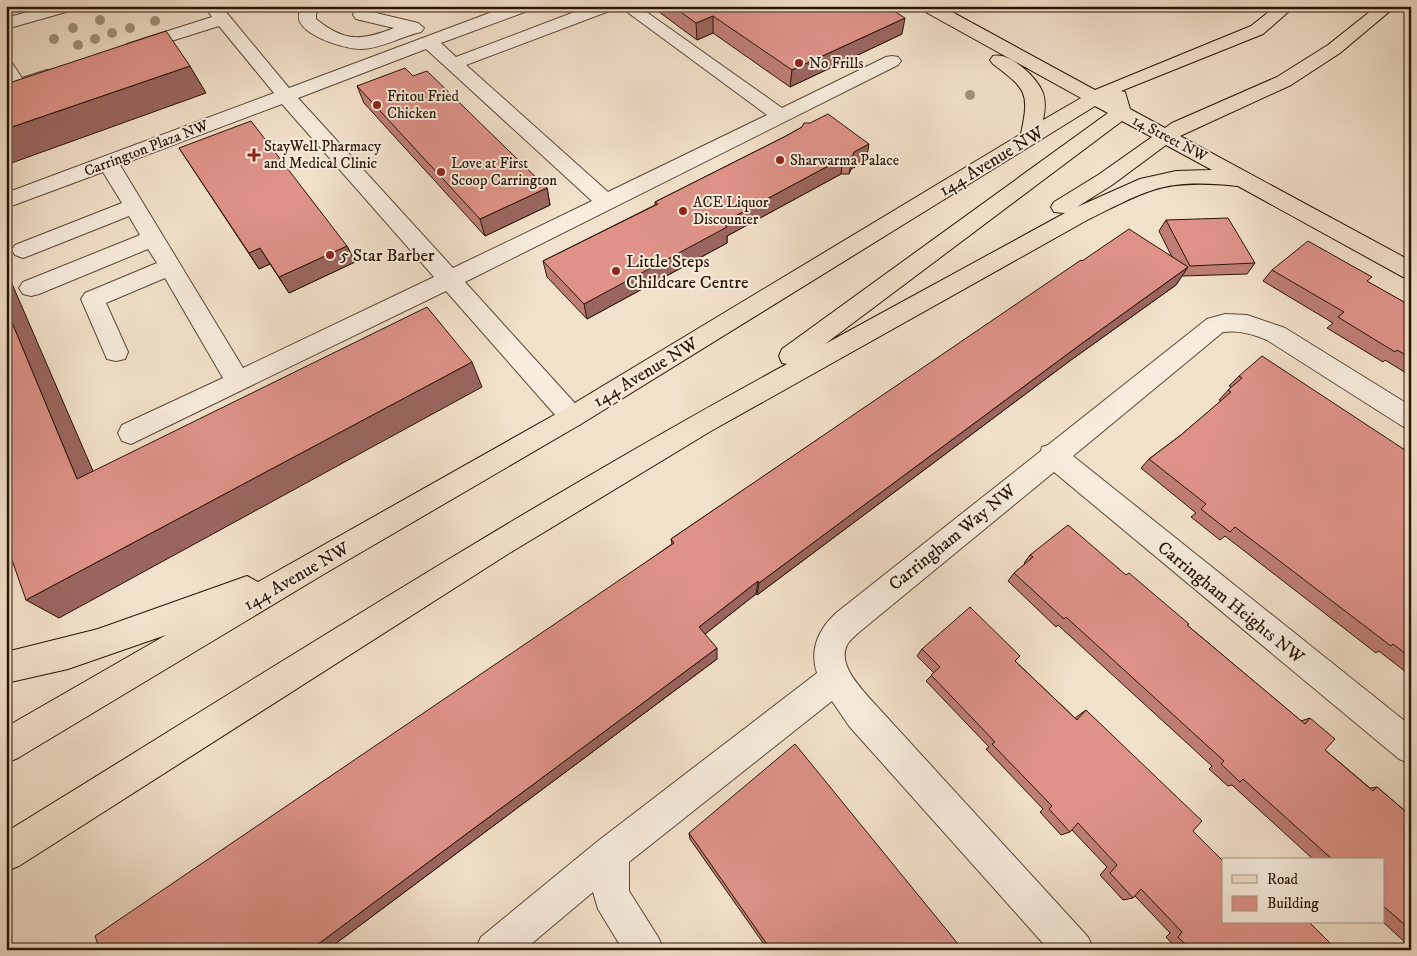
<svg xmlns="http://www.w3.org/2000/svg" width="1417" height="956" viewBox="0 0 1417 956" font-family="'IM FELL DW Pica',serif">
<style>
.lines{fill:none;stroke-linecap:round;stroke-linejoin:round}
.minor-casing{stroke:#5a4736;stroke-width:2}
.major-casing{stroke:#281405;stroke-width:2}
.minor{fill:#f7ecdd;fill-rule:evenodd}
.major{fill:#f2e1ca;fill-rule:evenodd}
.tree{fill:#a09279}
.wall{fill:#bf7e75;stroke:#281405}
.shaded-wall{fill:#9b665f;stroke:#281405}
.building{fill:#de9288;stroke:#281405}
.poi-dot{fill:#8f2418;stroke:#f7ecdd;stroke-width:2}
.labels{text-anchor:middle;stroke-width:4;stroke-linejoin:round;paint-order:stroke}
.far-poi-label{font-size:15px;fill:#281405;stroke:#f7ecdd;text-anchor:start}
.far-street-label{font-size:15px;fill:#281405;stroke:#f7ecdd}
.street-label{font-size:18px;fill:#281405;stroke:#f7ecdd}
.poi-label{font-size:18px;fill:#281405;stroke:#f7ecdd;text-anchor:start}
</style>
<rect width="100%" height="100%" fill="#f2e1ca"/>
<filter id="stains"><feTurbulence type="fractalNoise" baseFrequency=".004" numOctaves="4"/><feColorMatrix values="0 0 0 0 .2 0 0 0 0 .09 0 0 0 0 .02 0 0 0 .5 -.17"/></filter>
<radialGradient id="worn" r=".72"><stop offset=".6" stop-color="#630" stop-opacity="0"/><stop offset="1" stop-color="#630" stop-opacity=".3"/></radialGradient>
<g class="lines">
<defs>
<g id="minor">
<path d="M48,6H75L73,10L6,29V18Z"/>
<path d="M204,6H221L289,88L508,6H532L530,10L441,43L456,57L590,6H614L612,10L466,65L608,192L767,115L619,6H638L782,108L886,57L892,56L898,57L901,61L898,65L465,282L581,410L585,417L581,424L572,428L563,424L446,291L131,444L122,441L118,433L122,425L223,378L165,278L106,303L128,352L125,359L116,361L107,359L81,299L85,293L157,263L148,249L39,294L31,296L23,294L19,288L23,282L140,235L129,216L31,255L23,258L15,255L12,250L15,245L122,203L103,172L6,208V193L274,93L219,26L133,53L127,52L124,48L127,44L212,17ZM426,49L447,68L592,201L453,268L298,98ZM282,104L434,277L243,368L120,165Z"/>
<path d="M304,6H322L316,14V19C344,42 362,41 394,28L356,19L353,15L356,6H373L372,12L418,23L424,28L421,32C402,36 383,48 362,49C345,50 280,30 304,6Z"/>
<path d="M6,62L12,63L22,78L47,70L54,72L56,76L54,80C40,84 24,93 10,90L6,84Z"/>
<path d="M1225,314L1247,315L1285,328L1411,406V429L1402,426L1267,340C1252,334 1240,330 1223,332L1073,456L1411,726V764L1399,759L1054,472L858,633C854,637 849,641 847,645C837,665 862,689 873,702L1088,937L1094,950H1049L849,726L832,701L629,862V891L658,937L664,950H623L598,909L593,892L524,950H475L481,937L598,841L817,673C809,649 819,629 836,613L1041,451L1042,447L1048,445L1207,319Z"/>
</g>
<path id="major" d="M920,6H941L1095,90L1251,26L1276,6H1295L1263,34L1121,91L1125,92L1130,109L1165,128L1172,123L1277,77L1328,45L1377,6H1396L1340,53L1291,85L1180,136L1411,261V279L1403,277L1238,186C1211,183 1179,181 1153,190C1131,197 1110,209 1089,219L711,431L508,554L19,866L6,871V832C265,673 520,509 787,364L782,363L779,356L782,349L1108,113L1095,106L581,424L324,574L18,758L6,763V727L166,635L68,669L6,683V652L98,629L247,576L258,582L563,410L1021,134C1030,92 1026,89 993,64L990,60L993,56C1010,52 1037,77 1043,93C1046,102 1045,111 1043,120L1081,98L922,10ZM1122,121L1152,137L1098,175L1054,202L1051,207L1054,212L1065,213L825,344ZM1166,145L1212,170L1176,171L1140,179L1077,207L1112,185Z"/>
</defs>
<use href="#minor" class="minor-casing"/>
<use href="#major" class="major-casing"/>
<use href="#minor" class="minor"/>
<use href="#major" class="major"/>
</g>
<g class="tree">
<circle cx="100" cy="20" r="5"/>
<circle cx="155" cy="21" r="5"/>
<circle cx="73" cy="28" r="5"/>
<circle cx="130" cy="28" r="5"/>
<circle cx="112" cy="33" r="5"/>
<circle cx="54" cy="39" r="5"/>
<circle cx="95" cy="39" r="5"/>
<circle cx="78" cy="45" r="5"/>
<circle cx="970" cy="95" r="5"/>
</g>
<g class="wall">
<path d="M651,6H886L902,34L790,87L713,33L697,40Z"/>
<path d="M413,76L547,188L550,205L485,236L364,103L357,86Z"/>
<path d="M802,127L866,161L851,169L849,174H841L727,236V243L587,319L547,277L543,261L655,205V202L786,136Z"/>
<path d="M179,148L347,246L355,262L289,293L270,264L259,269Z"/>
<path d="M1166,220L1255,263L1247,274L1182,276L1176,285L1071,360L757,595L756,594L705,634L717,659L327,950H100L672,544L671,539L1082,261L1172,257L1159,231Z"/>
<path d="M1272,270L1367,282L1411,306V376L1385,360L1383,362L1327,328L1333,323L1263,281Z"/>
<path d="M1239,376L1407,451L1411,448V676L1379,651L1376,653L1225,536L1220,540L1191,517L1196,513L1141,468L1149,459L1181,435L1221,401L1219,400L1231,387L1229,386Z"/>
<path d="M1030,555L1126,575L1187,625L1301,721L1310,718L1325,750L1370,788L1377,787L1411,816V948L1383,922V860H1314L1232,785L1228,786L1209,769L1212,766L1058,625L1056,627L1008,581L1014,573L1025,564L1024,563Z"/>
<path d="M922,649L1015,661L1075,718L1086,710L1193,831L1223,922L1337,950H1178L1166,937L1170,933L1135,896L1133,898L1123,900L1100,875L1107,867L1072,830L1070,832L1061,835L1040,812L1043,809L986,749L989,747L926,681L934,673L917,656Z"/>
<path d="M689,833L963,950H768L690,839Z"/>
</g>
<g class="shaded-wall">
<path d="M287,6H293L288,10Z"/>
<path d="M713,16V33L697,40L696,23Z"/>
<path d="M905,18L902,34L790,87L792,70Z"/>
<path d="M190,66L206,93L6,165V129Z"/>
<path d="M869,144L866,161L851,169L849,174L852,157L854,152Z"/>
<path d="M843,158L841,174L727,236V243L587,319L584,304L722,223Z"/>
<path d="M547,188L550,205L485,236L480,219Z"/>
<path d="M347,246L355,262L289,293L279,277Z"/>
<path d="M260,248L270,264L259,269L249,253Z"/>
<path d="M1188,267L1176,285L1071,360L757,595L759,583L1081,344Z"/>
<path d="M6,270L106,501L77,479L6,308Z"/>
<path d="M472,362L482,387L59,618L26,600Z"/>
<path d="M758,581L756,594L700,638L699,627Z"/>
<path d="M717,648V659L327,950H310Z"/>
</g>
<g class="building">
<path d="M672,6H886L905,18L792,70L713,16L696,23Z"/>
<path d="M166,31L190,66L6,129V84Z"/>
<path d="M405,68L413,76L427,71L547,188L480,219L357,86Z"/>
<path d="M828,114L869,144L854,152L852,157L843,158L722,223L727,227L584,304L543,261L658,204L655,202L786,136L802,127L804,123H810Z"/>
<path d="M251,121L347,246L279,277L260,248L249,253L179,148Z"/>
<path d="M1228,218L1255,263L1190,266L1166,220Z"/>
<path d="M1129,229L1188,267L1081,344L759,583L758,581L699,627L717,648L310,950H100L95,936L674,543L671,539L1081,260L1082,261Z"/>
<path d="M1308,241L1372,277L1367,281L1411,306V358L1397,350L1395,352L1338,317L1344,312L1272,270Z"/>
<path d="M427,307L472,362L26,600L6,543V308L77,479Z"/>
<path d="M1262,356L1408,452L1411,449V658L1393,644L1391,646L1235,527L1230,532L1201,509L1206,504L1149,459L1181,435L1231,392L1228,390L1242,378L1239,376Z"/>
<path d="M1068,525L1126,575L1129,573L1189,624L1187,625L1305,724L1310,718L1335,739L1325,750L1373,791L1377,787L1411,816V930L1383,906V860H1333L1243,779L1240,782L1221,764L1224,761L1066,617L1064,619L1014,573L1033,557L1030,555Z"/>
<path d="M970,607L1020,656L1015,661L1077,720L1086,710L1202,821L1193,831L1223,861V922H1309L1337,950H1191L1178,937L1182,932L1141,889L1133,898L1110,873L1117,865L1078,823L1070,832L1049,809L1052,806L992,744L995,742L931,675L940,667L922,649Z"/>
<path d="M795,744L963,950H771L689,833Z"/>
</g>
<g class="poi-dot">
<circle cx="799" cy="63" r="5"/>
<circle cx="377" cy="105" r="5"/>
<path d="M251.5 147.5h5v5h5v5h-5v5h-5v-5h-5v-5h5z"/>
<circle cx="780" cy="160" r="5"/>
<circle cx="441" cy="172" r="5"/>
<circle cx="683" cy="211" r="5"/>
<circle cx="330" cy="255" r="5"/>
<circle cx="616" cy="271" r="5"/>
</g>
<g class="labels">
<g class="far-poi-label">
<text x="809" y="68">No Frills</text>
<text x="387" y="101">Fritou Fried<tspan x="387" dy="17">Chicken</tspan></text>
<text x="264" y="151">StayWell Pharmacy<tspan x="264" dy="17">and Medical Clinic</tspan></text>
<text x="790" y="165">Sharwarma Palace</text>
<text x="451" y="168">Love at First<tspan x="451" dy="17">Scoop Carrington</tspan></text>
<text x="693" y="207">ACE Liquor<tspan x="693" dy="17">Discounter</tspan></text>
</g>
<g class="far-street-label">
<text transform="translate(1170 138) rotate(28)" y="5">14 Street NW</text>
<text transform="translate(146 148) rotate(-21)" y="5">Carrington Plaza NW</text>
</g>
<g class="street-label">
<text transform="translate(991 161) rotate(-31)" y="6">144 Avenue NW</text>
<text transform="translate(645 372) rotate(-31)" y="6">144 Avenue NW</text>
<text transform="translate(952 537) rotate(-39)" y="6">Carringham Way NW</text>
<text transform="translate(296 576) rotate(-30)" y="6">144 Avenue NW</text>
<text transform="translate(1231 602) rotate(39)" y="6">Carringham Heights NW</text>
</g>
<g class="poi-label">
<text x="340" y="261">5 Star Barber</text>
<text x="626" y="267">Little Steps<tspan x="626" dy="21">Childcare Centre</tspan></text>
</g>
</g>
<rect width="1417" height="956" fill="none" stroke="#f2e1ca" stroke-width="25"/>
<rect x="8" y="8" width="1402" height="941" fill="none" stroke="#281405" stroke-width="2.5"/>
<rect x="12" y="12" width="1392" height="931" fill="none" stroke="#281405"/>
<rect x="1222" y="858" width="162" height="65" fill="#f7ecdd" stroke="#a49687"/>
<rect x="1232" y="875" width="25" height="8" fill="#f2e1ca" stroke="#a49687"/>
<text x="1267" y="884" font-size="15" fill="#281405">Road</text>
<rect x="1232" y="896" width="25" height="15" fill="#de9288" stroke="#a49687"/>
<text x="1267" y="908" font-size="15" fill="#281405">Building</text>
<rect width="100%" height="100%" filter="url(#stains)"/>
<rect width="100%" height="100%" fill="url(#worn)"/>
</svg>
